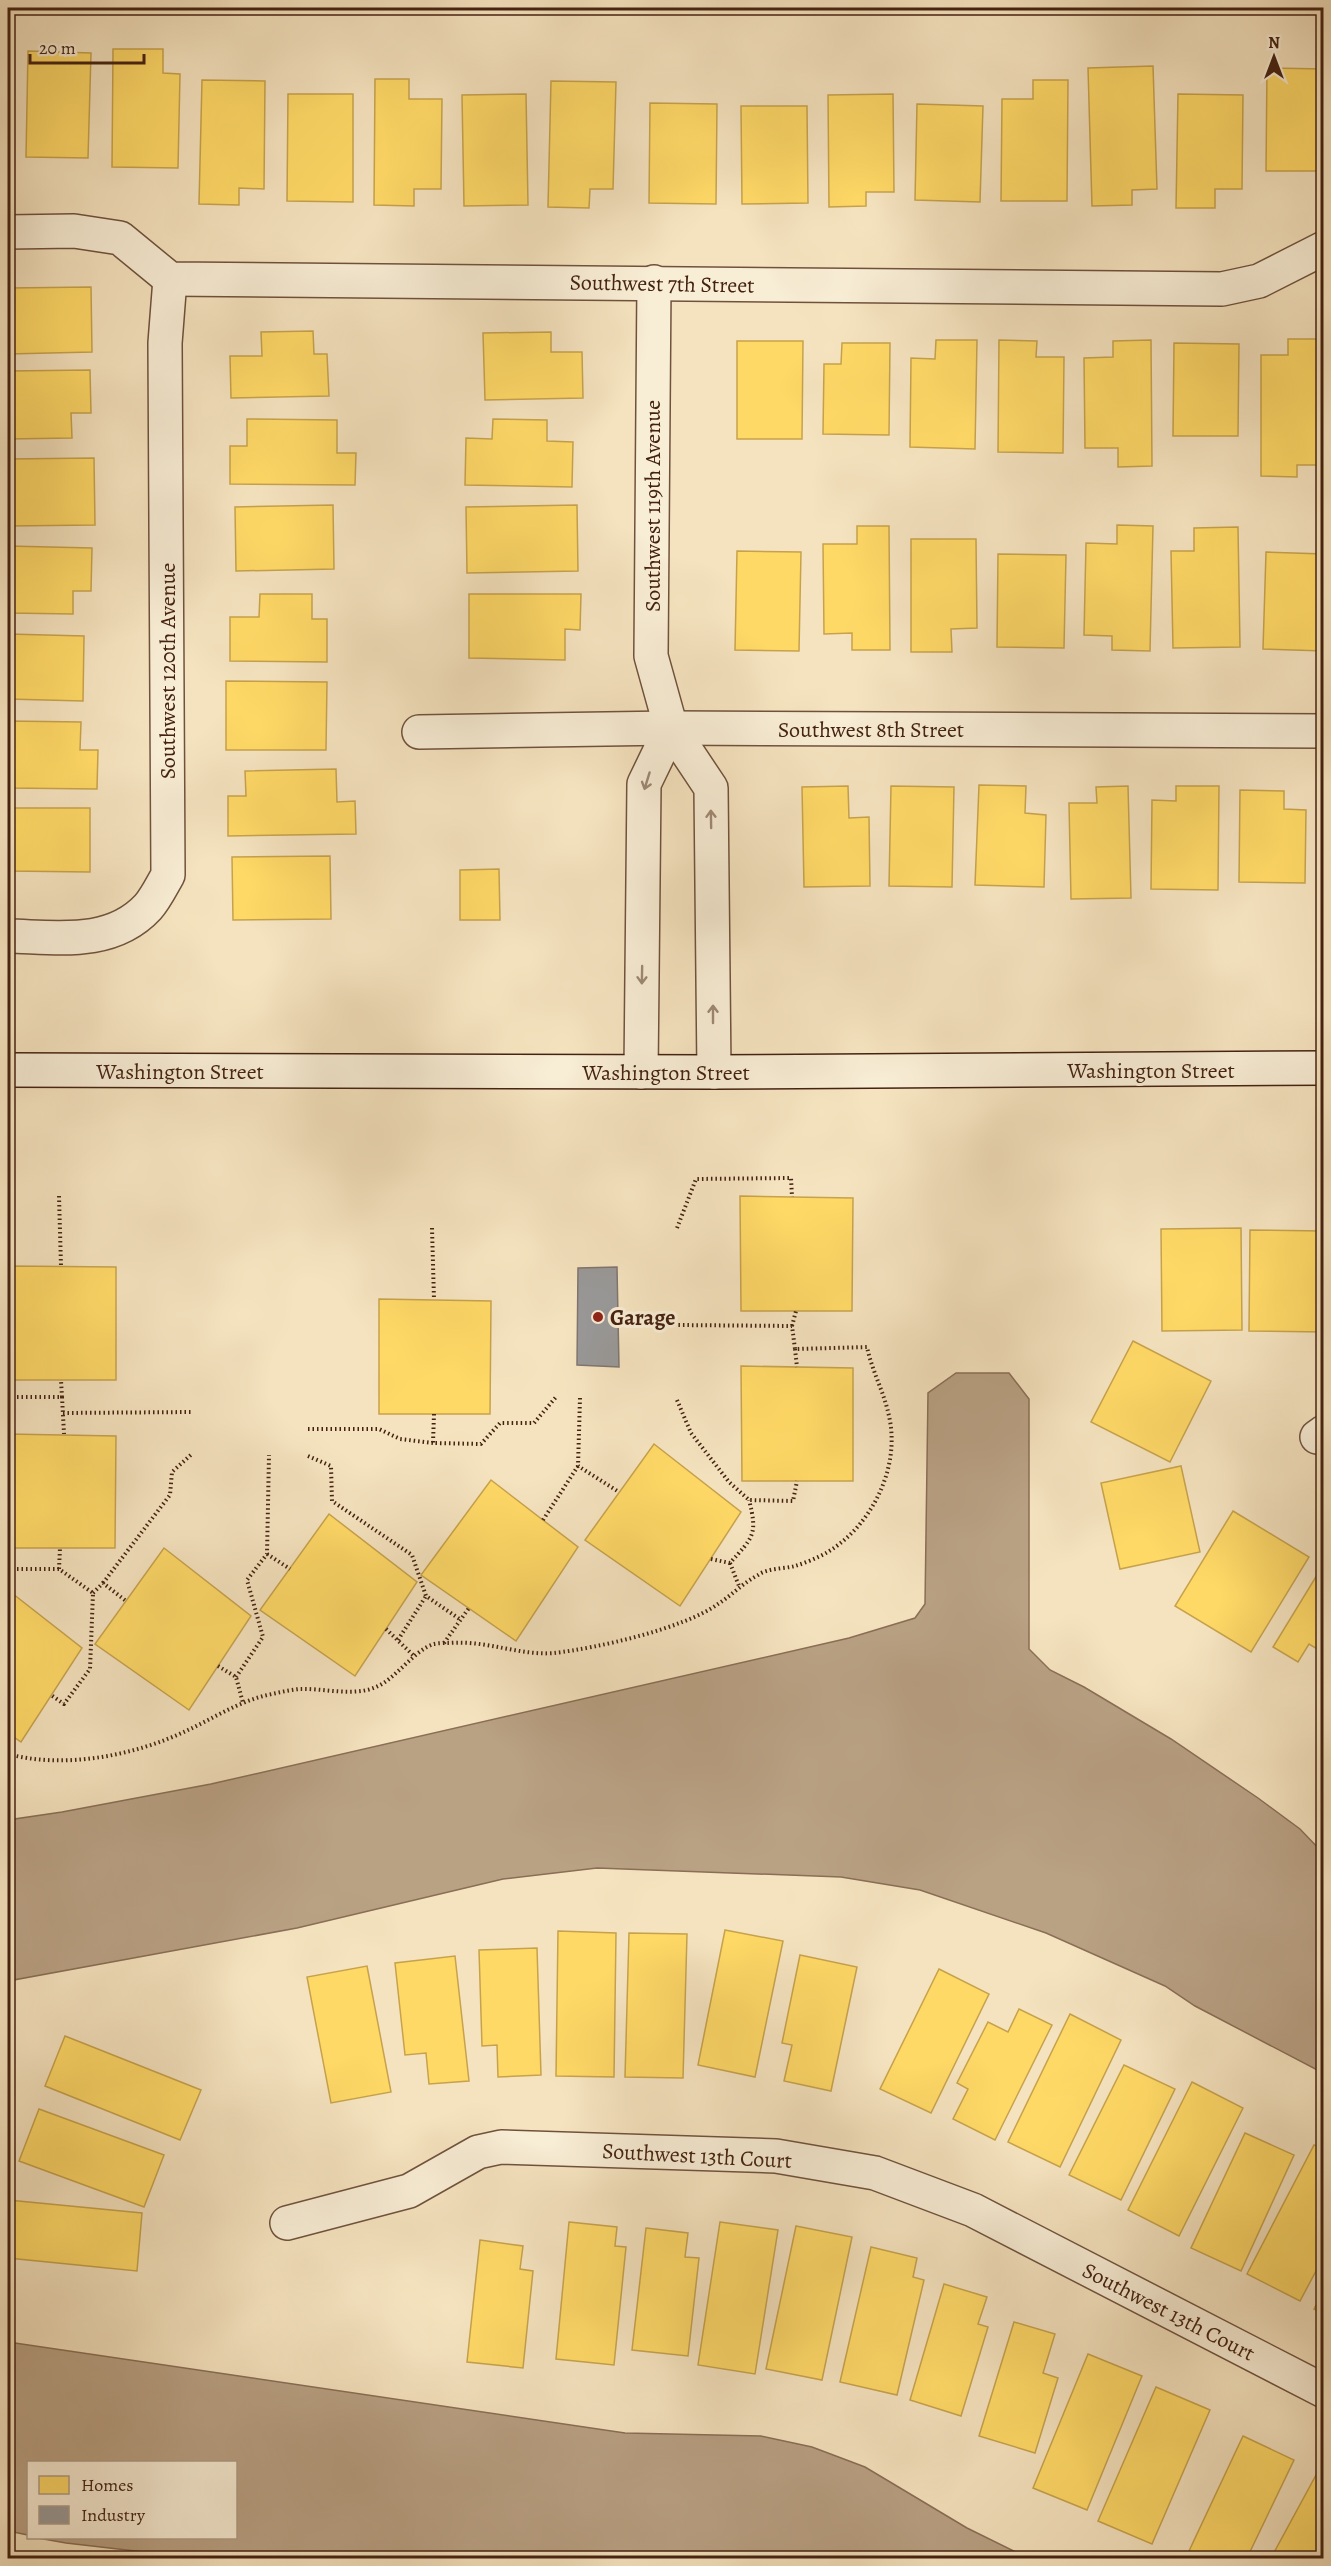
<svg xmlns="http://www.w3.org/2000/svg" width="1331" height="2566" viewBox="0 0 1331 2566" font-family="Alegreya,serif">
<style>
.water{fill:#b9a184;stroke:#8a6e56;stroke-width:1.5}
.homes{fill:#ffd966;stroke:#c7a24c;stroke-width:1.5}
.industry{fill:#999;stroke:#807570;stroke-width:1.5}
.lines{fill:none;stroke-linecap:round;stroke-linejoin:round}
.street-casing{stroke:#70523c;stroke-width:36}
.secondary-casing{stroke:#421;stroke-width:36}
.path{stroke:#421;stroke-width:4;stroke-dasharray:1.5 3;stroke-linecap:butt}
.street{stroke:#f8edd5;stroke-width:33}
.secondary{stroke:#f8edd5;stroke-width:33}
.oneway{stroke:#9e8873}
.poi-dot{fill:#8f2418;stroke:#f8edd5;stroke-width:2}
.labels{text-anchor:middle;stroke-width:6;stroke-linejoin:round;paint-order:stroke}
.street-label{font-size:22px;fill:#421;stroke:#f8edd5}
.poi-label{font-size:22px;font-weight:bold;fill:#421;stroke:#f8edd5;text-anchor:start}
</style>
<rect width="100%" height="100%" fill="#f5e3bf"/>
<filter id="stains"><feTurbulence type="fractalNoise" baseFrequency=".00333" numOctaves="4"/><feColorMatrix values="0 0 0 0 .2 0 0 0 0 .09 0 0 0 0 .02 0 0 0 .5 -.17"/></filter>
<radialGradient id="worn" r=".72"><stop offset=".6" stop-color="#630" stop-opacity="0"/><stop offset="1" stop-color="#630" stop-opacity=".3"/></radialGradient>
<g class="water">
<path d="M713,8H1323L1324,10L718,9Z"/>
<path d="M956,1373H1009L1029,1399V1649L1050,1670L1084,1687L1171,1739L1258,1798L1300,1829L1323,1853V2073L1195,2006L1165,1986L1046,1933L920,1890L841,1877L597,1868L503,1879L297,1928L8,1981V1820L62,1812L211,1784L849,1638L915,1618L925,1604L928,1393Z"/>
<path d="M8,2342L625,2433L761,2436L812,2447L865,2467L967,2528L1028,2558H196L66,2543L38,2538H236V2462H28V2535L8,2531Z"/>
</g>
<g class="homes">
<path d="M113,49H163V73L180,74L178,168L112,167Z"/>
<path d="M28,51L91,53L88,158L26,157Z"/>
<path d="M1153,66L1157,189L1132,190V205L1092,206L1088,68Z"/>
<path d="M1267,68L1324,69V171H1266Z"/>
<path d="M375,79H409V99H442L441,189H414V206L374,205Z"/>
<path d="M202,80L265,81L264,189L239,188V205L199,204Z"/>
<path d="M1033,80H1068L1067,201H1001L1002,99H1033Z"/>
<path d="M551,81L616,82L613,189H590L589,208L548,207Z"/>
<path d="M288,94H353V202L287,201Z"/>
<path d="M526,94L528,205L464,206L462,95Z"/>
<path d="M893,94L894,192H866V206L829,207L828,95Z"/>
<path d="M1178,94L1243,95L1242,189H1215V208H1176Z"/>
<path d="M650,103L717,104L716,204L649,203Z"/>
<path d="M917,104L983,106L980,202L915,200Z"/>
<path d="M741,106H807L808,203L742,204Z"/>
<path d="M91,287L92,352L8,354V288Z"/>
<path d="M313,331L314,354H327L329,396L231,398L230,356H262L261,332Z"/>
<path d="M551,332V352H582L583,398L485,400L483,333Z"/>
<path d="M1288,339H1324V465H1297V477L1261,476V355H1288Z"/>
<path d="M936,340H977L975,449L910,447L911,358L935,359Z"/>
<path d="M999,340L1037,341L1036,357H1064L1063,453L998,452Z"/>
<path d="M1151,340L1152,466L1118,467V448H1085L1084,358L1113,357V341Z"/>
<path d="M737,341H803L802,439H737Z"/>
<path d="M842,343H890L889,435L823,434L824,364H841Z"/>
<path d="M1174,343L1239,344L1238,436H1173Z"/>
<path d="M90,370L91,413H71L72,438L8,439V371Z"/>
<path d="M247,419L337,420V453H356L355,485L230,484V446H247Z"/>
<path d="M493,419L547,420V441L573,442L572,487L465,485L466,438L492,439Z"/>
<path d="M94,458L95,525L8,526V459Z"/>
<path d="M333,505L334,569L236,571L235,507Z"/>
<path d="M577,505L578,571L467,573L466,507Z"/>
<path d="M1117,525L1153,526L1150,651L1112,650V636L1084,635L1086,543L1117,544Z"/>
<path d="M857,526H889L890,650H852V633L824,634L823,544H857Z"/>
<path d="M1238,527L1240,647L1173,648L1171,551H1194V528Z"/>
<path d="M911,539H976L977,628L951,629L952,652H911Z"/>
<path d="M8,546L92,548L91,591H73V614L8,613Z"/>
<path d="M737,551L801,552L799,651L735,650Z"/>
<path d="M1266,552L1324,554V651L1263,649Z"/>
<path d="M998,554L1066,555L1064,648L997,647Z"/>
<path d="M260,594H312V619H327V662L230,661V617H259Z"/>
<path d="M469,594H581L580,630L565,629V660L469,658Z"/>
<path d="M8,634L84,636L83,701L8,699Z"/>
<path d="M226,681L327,682L326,750H226Z"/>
<path d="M8,721L81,722L80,750H98L97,789L8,788Z"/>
<path d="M336,769L337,802L355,801L356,834L228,836V796H246L245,771Z"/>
<path d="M979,785L1026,786L1025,813L1046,815L1044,887L975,885Z"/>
<path d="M848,786L849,818L869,817L870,886L804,887L802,787Z"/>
<path d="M891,786L954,787L952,887L889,886Z"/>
<path d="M1128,786L1131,898L1071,899L1069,803H1097L1096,787Z"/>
<path d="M1176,786H1219L1218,890L1151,889L1152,800L1176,801Z"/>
<path d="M1240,790L1284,791V809L1306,810L1305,883L1239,882Z"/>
<path d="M8,808H90V872L8,871Z"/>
<path d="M330,856L331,919L233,920L232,857Z"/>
<path d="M499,869L500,920H460V870Z"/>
<path d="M740,1196L853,1198L852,1311H741Z"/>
<path d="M1241,1228L1242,1330L1162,1331L1161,1229Z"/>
<path d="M1250,1230L1324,1231V1332L1249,1331Z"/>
<path d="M8,1266L116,1267V1380H8Z"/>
<path d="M379,1299L491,1301L490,1414H379Z"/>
<path d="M1133,1341L1211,1381L1170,1462L1091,1422Z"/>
<path d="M741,1366L853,1368V1481H742Z"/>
<path d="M8,1434L116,1436L115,1548H8Z"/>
<path d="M654,1444L741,1512L680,1606L585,1540Z"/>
<path d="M1181,1466L1200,1552L1120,1569L1101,1483Z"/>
<path d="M491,1480L578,1547L516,1641L421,1575Z"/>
<path d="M1233,1511L1309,1557L1251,1652L1175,1606Z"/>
<path d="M329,1514L417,1582L355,1676L260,1610Z"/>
<path d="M164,1548L251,1616L189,1710L95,1644Z"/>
<path d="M1317,1575L1324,1579V1653L1309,1644L1298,1662L1273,1647Z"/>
<path d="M8,1590L82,1648L21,1742L8,1733Z"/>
<path d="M725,1930L783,1941L755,2077L698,2065Z"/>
<path d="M558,1931L616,1933L614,2077L556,2076Z"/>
<path d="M629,1933L687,1934L683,2078L625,2077Z"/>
<path d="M537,1948L541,2075L498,2077L497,2045L482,2046L479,1950Z"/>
<path d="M800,1955L857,1967L831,2091L784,2081L792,2045L782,2043Z"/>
<path d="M455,1956L469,2081L429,2084L426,2053L405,2055L395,1963Z"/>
<path d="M367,1966L391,2092L331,2103L307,1977Z"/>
<path d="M939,1969L989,1994L931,2113L880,2089Z"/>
<path d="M1019,2009L1052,2025L995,2140L953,2119L968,2089L957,2083L988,2022L1008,2032Z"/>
<path d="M1070,2014L1121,2040L1060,2167L1008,2142Z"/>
<path d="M65,2036L201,2090L180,2140L45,2086Z"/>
<path d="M1124,2065L1175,2089L1121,2200L1069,2175Z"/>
<path d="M1192,2082L1243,2108L1179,2236L1128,2210Z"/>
<path d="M39,2109L164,2155L144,2207L19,2161Z"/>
<path d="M1245,2133L1294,2155L1241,2271L1191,2248Z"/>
<path d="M1314,2145L1324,2149V2256L1300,2301L1247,2274Z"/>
<path d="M8,2200L142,2213L137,2271L8,2258Z"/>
<path d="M569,2222L617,2227L615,2246L626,2247L614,2365L556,2359Z"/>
<path d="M720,2222L778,2230L755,2374L698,2365Z"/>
<path d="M796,2226L852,2237L822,2380L766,2369Z"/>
<path d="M646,2228L688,2233L685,2257L699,2258L688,2356L632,2350Z"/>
<path d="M480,2240L523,2246L520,2269L533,2271L523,2368L467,2362Z"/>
<path d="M871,2247L917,2258L913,2277L924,2280L897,2395L840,2382Z"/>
<path d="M944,2284L987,2297L978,2324L988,2327L961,2416L910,2400Z"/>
<path d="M1324,2289V2313L1314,2309Z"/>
<path d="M1014,2322L1055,2334L1043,2373L1058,2378L1035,2453L979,2436Z"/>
<path d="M1088,2354L1142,2376L1087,2510L1033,2488Z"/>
<path d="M1156,2387L1210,2410L1152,2544L1098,2521Z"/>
<path d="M1243,2436L1294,2460L1247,2558H1206L1189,2551Z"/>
<path d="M1322,2464L1324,2558H1271Z"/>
</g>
<path class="industry" d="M617,1267L619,1367L577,1365L578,1268Z"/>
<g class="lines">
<defs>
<g id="street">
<path d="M8,232L74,231L120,238L170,279L1222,289L1259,281L1324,248"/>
<path d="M654,282L651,656L671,728L711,788L714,1072"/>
<path d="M419,732L671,728L1324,731"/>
<path d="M8,936C56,937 111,947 148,907C156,898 162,885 168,875L165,343L170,279"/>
<path d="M641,1072L644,784L671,728"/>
<path d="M1317,1437L1324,1432"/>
<path d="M287,2223L409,2191L478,2152L501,2147L776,2156L875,2173L973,2210L1324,2391"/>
</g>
<path id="secondary" d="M8,1070L714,1072L1324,1068"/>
</defs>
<use href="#street" class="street-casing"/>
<use href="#secondary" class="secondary-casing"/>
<g class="path">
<path d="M59,1196L61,1266"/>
<path d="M432,1228L434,1300"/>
<path d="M677,1228L696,1179L791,1178L792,1197"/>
<path d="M792,1326L796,1311"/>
<path d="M795,1349L797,1367"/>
<path d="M8,1397H62L61,1380"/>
<path d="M62,1397L64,1434"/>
<path d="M580,1398L578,1466L619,1492"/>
<path d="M677,1400L691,1433L729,1482L749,1500L793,1501L797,1481"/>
<path d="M63,1413L193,1412"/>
<path d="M434,1414L433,1443L481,1444L500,1423H534L556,1397"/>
<path d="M308,1429H379L400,1439L433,1443"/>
<path d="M308,1456L331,1466L332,1501L412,1555L426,1596L461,1620"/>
<path d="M543,1520L578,1466"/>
<path d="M267,1554L290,1569"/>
<path d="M711,1559L730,1563C753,1537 758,1535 749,1500"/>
<path d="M730,1563L739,1586"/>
<path d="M8,1569H59L93,1593L90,1669L64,1704L51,1695"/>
<path d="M59,1569L60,1548"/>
<path d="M103,1583L170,1495L172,1472L193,1453"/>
<path d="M93,1593L103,1583L126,1601"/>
<path d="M386,1629L415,1657"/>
<path d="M398,1640L426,1596"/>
<path d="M444,1643L469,1608"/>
<path d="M218,1666L236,1677L243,1703"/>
<path d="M236,1677L263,1637L247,1580L267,1554L269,1455"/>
<path d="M8,1754C64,1769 133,1756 186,1731C214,1718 241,1700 272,1694C281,1692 290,1690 299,1689C324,1688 353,1697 376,1687C397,1678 414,1650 434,1644C438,1643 445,1643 450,1643C487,1640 520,1656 554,1653C597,1648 683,1629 718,1604C732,1595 743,1583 758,1575C768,1568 783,1569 795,1566C805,1563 817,1558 826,1553C871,1527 901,1468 889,1416C884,1392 872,1371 867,1347L795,1349L792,1326L677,1325"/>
</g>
<use href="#street" class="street"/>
<use href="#secondary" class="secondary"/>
</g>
<defs><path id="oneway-shaft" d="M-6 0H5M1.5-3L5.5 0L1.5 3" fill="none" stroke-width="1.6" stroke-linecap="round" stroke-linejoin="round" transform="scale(1.5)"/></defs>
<g class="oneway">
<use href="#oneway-shaft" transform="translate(647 781) rotate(107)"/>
<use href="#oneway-shaft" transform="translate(711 819) rotate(-91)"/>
<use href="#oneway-shaft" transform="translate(642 975) rotate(91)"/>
<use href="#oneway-shaft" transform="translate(713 1014) rotate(-90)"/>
</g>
<circle class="poi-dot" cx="598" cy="1317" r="6"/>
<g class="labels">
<g class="street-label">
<text transform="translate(662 283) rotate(1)" y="8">Southwest 7th Street</text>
<text transform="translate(652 506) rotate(-90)" y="8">Southwest 119th Avenue</text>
<text transform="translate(167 671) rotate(-90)" y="8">Southwest 120th Avenue</text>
<text x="871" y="737">Southwest 8th Street</text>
<text x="1151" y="1078">Washington Street</text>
<text x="180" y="1079">Washington Street</text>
<text x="666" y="1080">Washington Street</text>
<text transform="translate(697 2155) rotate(3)" y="8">Southwest 13th Court</text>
<text transform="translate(1169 2311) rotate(27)" y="8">Southwest 13th Court</text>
</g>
<g class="poi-label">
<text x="610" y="1325">Garage</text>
</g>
</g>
<rect width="1331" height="2566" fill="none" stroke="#f5e3bf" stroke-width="30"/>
<rect x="9" y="9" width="1313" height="2548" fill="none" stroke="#421" stroke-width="3"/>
<rect x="15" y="15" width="1301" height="2536" fill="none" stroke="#421" stroke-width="1.5"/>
<rect x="27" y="2461" width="210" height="78" fill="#f8edd5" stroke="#b09c87" stroke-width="1.5"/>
<rect x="39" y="2476" width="30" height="18" fill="#ffd966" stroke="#b09c87" stroke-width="1.5"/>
<text x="81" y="2491" font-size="18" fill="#442211">Homes</text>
<rect x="39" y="2506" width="30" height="18" fill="#999999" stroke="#b09c87" stroke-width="1.5"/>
<text x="81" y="2521" font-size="18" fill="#442211">Industry</text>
<g transform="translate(1274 57)" stroke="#f8edd5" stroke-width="4.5" paint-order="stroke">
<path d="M0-4.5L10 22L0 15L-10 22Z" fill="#442211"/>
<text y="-9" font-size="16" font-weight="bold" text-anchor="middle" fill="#442211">N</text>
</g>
<path d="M30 54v9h114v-9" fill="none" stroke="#442211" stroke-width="3"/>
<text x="39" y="54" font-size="18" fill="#442211" stroke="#f8edd5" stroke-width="4.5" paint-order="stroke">20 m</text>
<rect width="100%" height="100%" filter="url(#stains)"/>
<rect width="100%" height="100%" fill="url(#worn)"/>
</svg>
